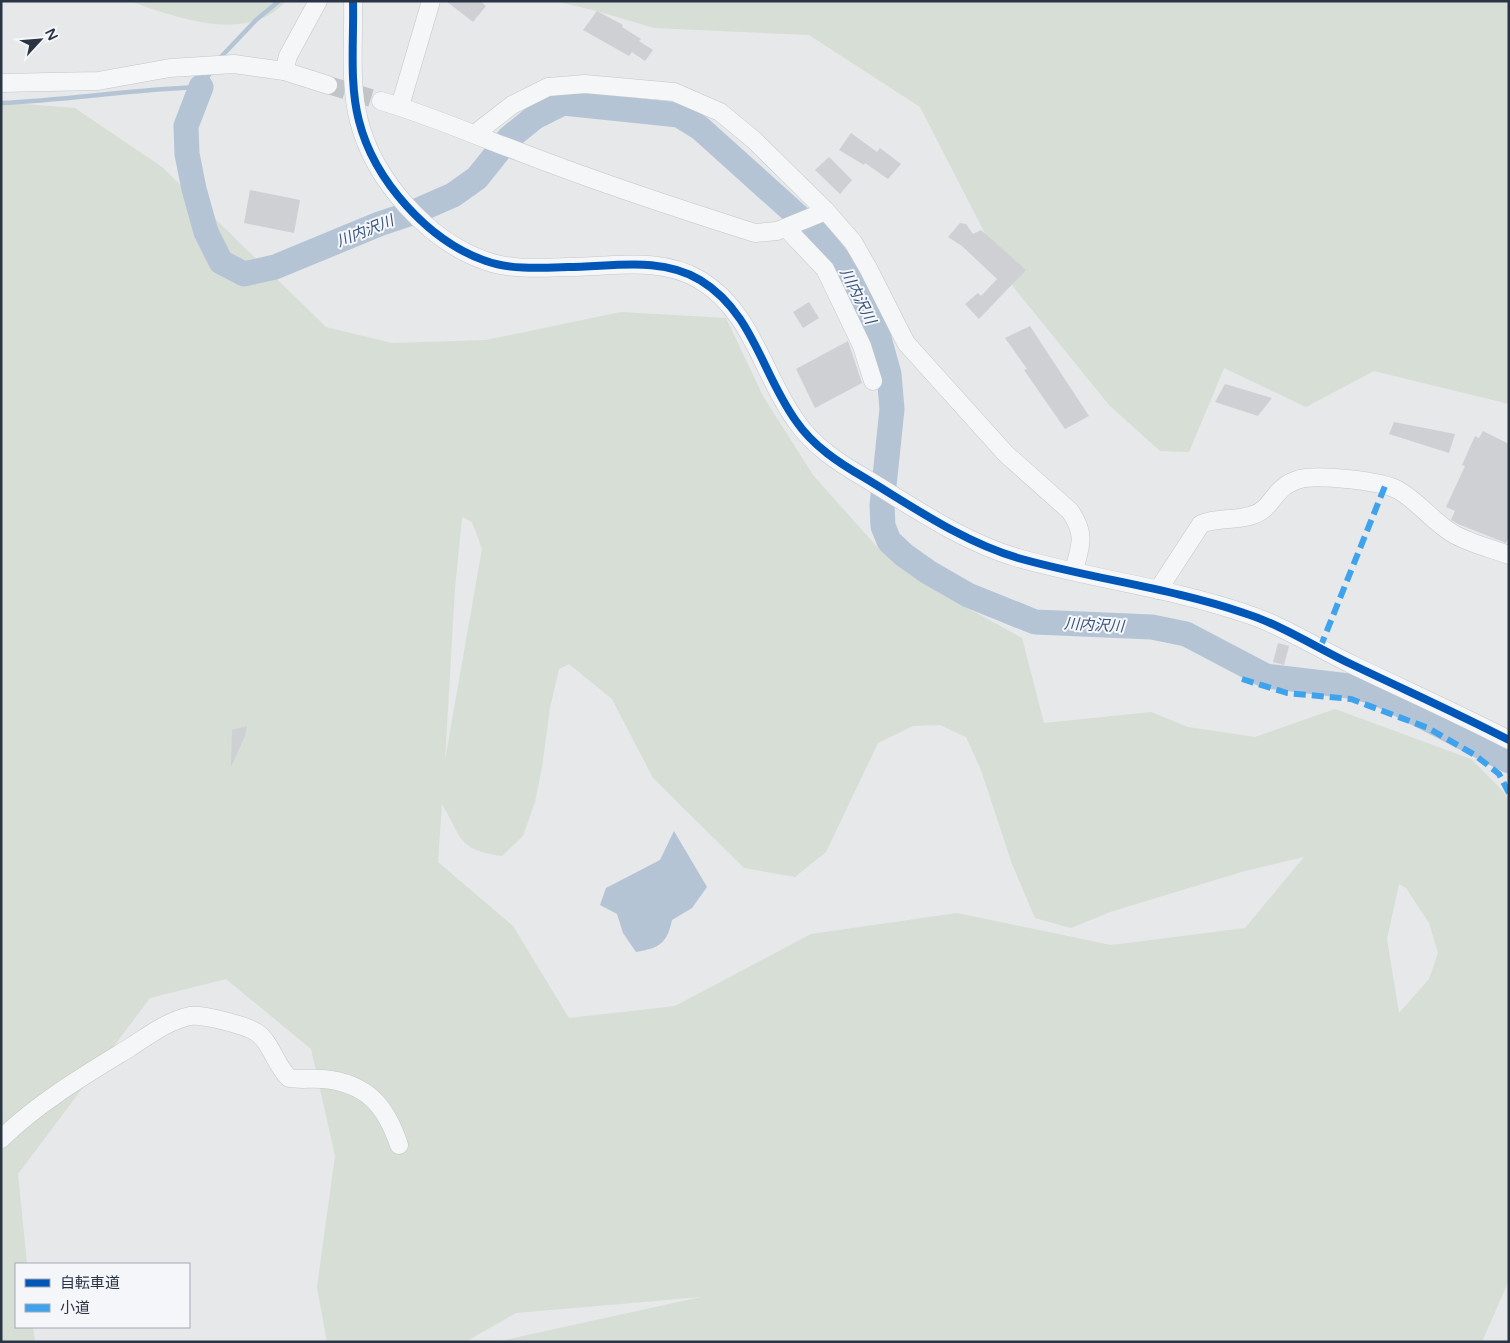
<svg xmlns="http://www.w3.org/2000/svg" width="1510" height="1343" viewBox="0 0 1510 1343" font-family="'Varela Round','Noto Sans JP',sans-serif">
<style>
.green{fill:#d6ded6;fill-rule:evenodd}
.water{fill:#b4c4d5}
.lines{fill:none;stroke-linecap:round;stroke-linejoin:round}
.stream{stroke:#b4c4d5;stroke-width:4.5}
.river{stroke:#b4c4d5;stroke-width:25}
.building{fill:#ced0d3}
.minor-tunnel{stroke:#c1c4c9;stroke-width:18;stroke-dasharray:18 9;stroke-linecap:butt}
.minor-casing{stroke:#c4c6c8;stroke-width:19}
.minor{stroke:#f5f6f7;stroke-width:18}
.quiet{stroke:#3ea3ec;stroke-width:6;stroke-dasharray:12 6;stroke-linecap:butt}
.cycleway-casing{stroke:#f4f6f9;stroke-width:11}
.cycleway{stroke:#0057b8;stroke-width:8}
.labels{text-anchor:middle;stroke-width:4;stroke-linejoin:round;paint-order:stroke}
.water-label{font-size:15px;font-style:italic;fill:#34527a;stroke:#f4f6f9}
</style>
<rect width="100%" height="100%" fill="#e6e8ea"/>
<g class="green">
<path d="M129,1H286C247,45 176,17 129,1Z"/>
<path d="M554,1H1509V404L1374,371L1306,407L1224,368L1189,452L1160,451L1109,405L1011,284L920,107L809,35L654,28L597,11Z"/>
<path d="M1,102L75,108L162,167L326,327L392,343L486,340L621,312L726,318L763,396L813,475L879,549L940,593L1022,638L1044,723L1151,712L1188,727L1255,737L1335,709L1471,759L1502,790L1509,801V1280L1482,1342H496L701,1297L516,1313L465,1342H327L317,1287L335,1156L311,1049L226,979L150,998L18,1174L27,1264H16V1327H33L35,1342H1ZM462,517L472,522L482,549L445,760L455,589ZM569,664L612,699L653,778L744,868L795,877L826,852L878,743L913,726L940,725L966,737L981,770L1012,864L1035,918L1071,928L1110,912L1245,871L1304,857L1245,928L1111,945L957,913L811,934L675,1006L569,1018L513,926L438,862L442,804C462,837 457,850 502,856L523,836L535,802L542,767L550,708L559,669ZM1399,884L1406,888L1429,923L1438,953L1429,979L1399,1013L1387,939Z"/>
</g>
<path class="water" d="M674,831L707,887L692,908L672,920C667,944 659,948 636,952L623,933L617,914L600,905L606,888L660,860Z"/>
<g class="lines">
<g class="stream">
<path d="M219,59L256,20L279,1"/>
<path d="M1,103C68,100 135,89 201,87L212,70"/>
</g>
<path class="river" d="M201,87L186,126L187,154L194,189L206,232L221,262L244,274L275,267L379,224L412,213L453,195L477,178L509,138L535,117L563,103L679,115L700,128L820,236L848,272L879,338L889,374L892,409L882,505L883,526L889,541L904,555L928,572L968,595L1035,622L1152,627L1186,634L1266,676L1349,686L1375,692L1509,761"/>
</g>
<g class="building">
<path d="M446,1H480L486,6L473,22Z"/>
<path d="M597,11L623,25L622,27L641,39L639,41L653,50L645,61L632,52L629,56L583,30Z"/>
<path d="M851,133L877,152L880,148L901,164L888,179L865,163L864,165L839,150Z"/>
<path d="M829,157L852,180L840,194L815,170Z"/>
<path d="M250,190L300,200L294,233L244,223Z"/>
<path d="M960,223L966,224L973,234L981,230L1026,270L979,319L965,304L978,293L981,296L997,279L962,246L948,237Z"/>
<path d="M809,302L819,318L803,328L793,312Z"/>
<path d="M1030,326L1089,416L1065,429L1024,370L1027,369L1005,338Z"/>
<path d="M848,341L862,383L815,408L796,369Z"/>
<path d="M1225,384L1272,398L1258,416L1215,402Z"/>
<path d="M1394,422L1455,434L1449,453L1389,434Z"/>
<path d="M1483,431L1509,444V537L1506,543L1458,524L1451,520L1455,511L1446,507L1465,466L1462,465L1475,436L1479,438Z"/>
<path d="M1278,643L1289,646L1284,665L1273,662Z"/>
<path d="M247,726L245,736L231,767L232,730Z"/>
</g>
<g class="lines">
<path class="minor-tunnel" d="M328,85L381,101"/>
<defs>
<g id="minor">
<path d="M353,1C354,40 349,83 359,121C374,180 428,241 486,261C511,270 541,268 568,267C612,267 660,256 700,280C753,312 762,374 796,421C813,446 839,463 865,478C913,507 963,542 1018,558C1092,579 1171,588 1244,613C1282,625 1317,648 1353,665C1405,690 1457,713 1509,740"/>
<path d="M284,71L288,56L318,1"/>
<path d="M1,83L98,81L170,68L234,64L284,71L328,85"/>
<path d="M381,101C429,115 474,135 520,152C597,182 676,208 755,233L777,231L826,211"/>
<path d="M400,106L431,1"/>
<path d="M476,133L512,105L548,87L585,84L674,92L720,112L754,140L826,211L853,242L868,268L906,343L1006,454L1070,511C1086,534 1081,545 1074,570"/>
<path d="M786,228L825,269L862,346L873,381"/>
<path d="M1158,590L1201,524C1218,517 1236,521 1253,515C1274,508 1272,487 1300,479C1318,474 1382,481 1398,490C1418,501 1432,521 1452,533C1468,543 1490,548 1509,555"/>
<path d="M1,1139C39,1102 85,1075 129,1048C148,1036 167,1021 190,1016C203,1014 244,1025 256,1032C272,1043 275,1065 289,1078C300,1080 312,1078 323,1079C367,1083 386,1106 399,1145"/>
</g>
</defs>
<use href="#minor" class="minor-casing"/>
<use href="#minor" class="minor"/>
<g class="quiet">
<path d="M1320,648L1385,486"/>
<path d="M1242,679L1287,693L1351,699L1428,728L1475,755L1499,774L1509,793"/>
</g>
<defs>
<path id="cycleway" d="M353,1C354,40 349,83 359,121C374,180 428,241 486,261C511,270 541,268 568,267C612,267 660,256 700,280C753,312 762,374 796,421C813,446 839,463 865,478C913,507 963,542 1018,558C1092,579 1171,588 1244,613C1282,625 1317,648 1353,665C1405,690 1457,713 1509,740"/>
</defs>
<use href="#cycleway" class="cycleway-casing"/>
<use href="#cycleway" class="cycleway"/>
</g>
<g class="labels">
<g class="water-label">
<text transform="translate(365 231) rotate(-22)" y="5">川内沢川</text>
<text transform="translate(858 296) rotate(63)" y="5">川内沢川</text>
<text transform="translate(1094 625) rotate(3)" y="5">川内沢川</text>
</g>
</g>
<rect width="1510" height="1343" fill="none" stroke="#2b3445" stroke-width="5"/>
<rect x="15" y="1263" width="175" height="65" fill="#f4f6f9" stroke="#a4a8b1"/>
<rect x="25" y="1279" width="25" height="8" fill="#0057b8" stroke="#a4a8b1"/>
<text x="60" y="1288" font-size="15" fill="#2b3445">自転車道</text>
<rect x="25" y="1304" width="25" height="8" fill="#3ea3ec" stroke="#a4a8b1"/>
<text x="60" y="1313" font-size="15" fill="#2b3445">小道</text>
<g transform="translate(40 40) rotate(64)" stroke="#f4f6f9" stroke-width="4" paint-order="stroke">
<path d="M0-4L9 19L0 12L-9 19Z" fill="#2b3445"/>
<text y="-8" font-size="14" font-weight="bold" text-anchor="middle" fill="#2b3445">N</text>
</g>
</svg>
